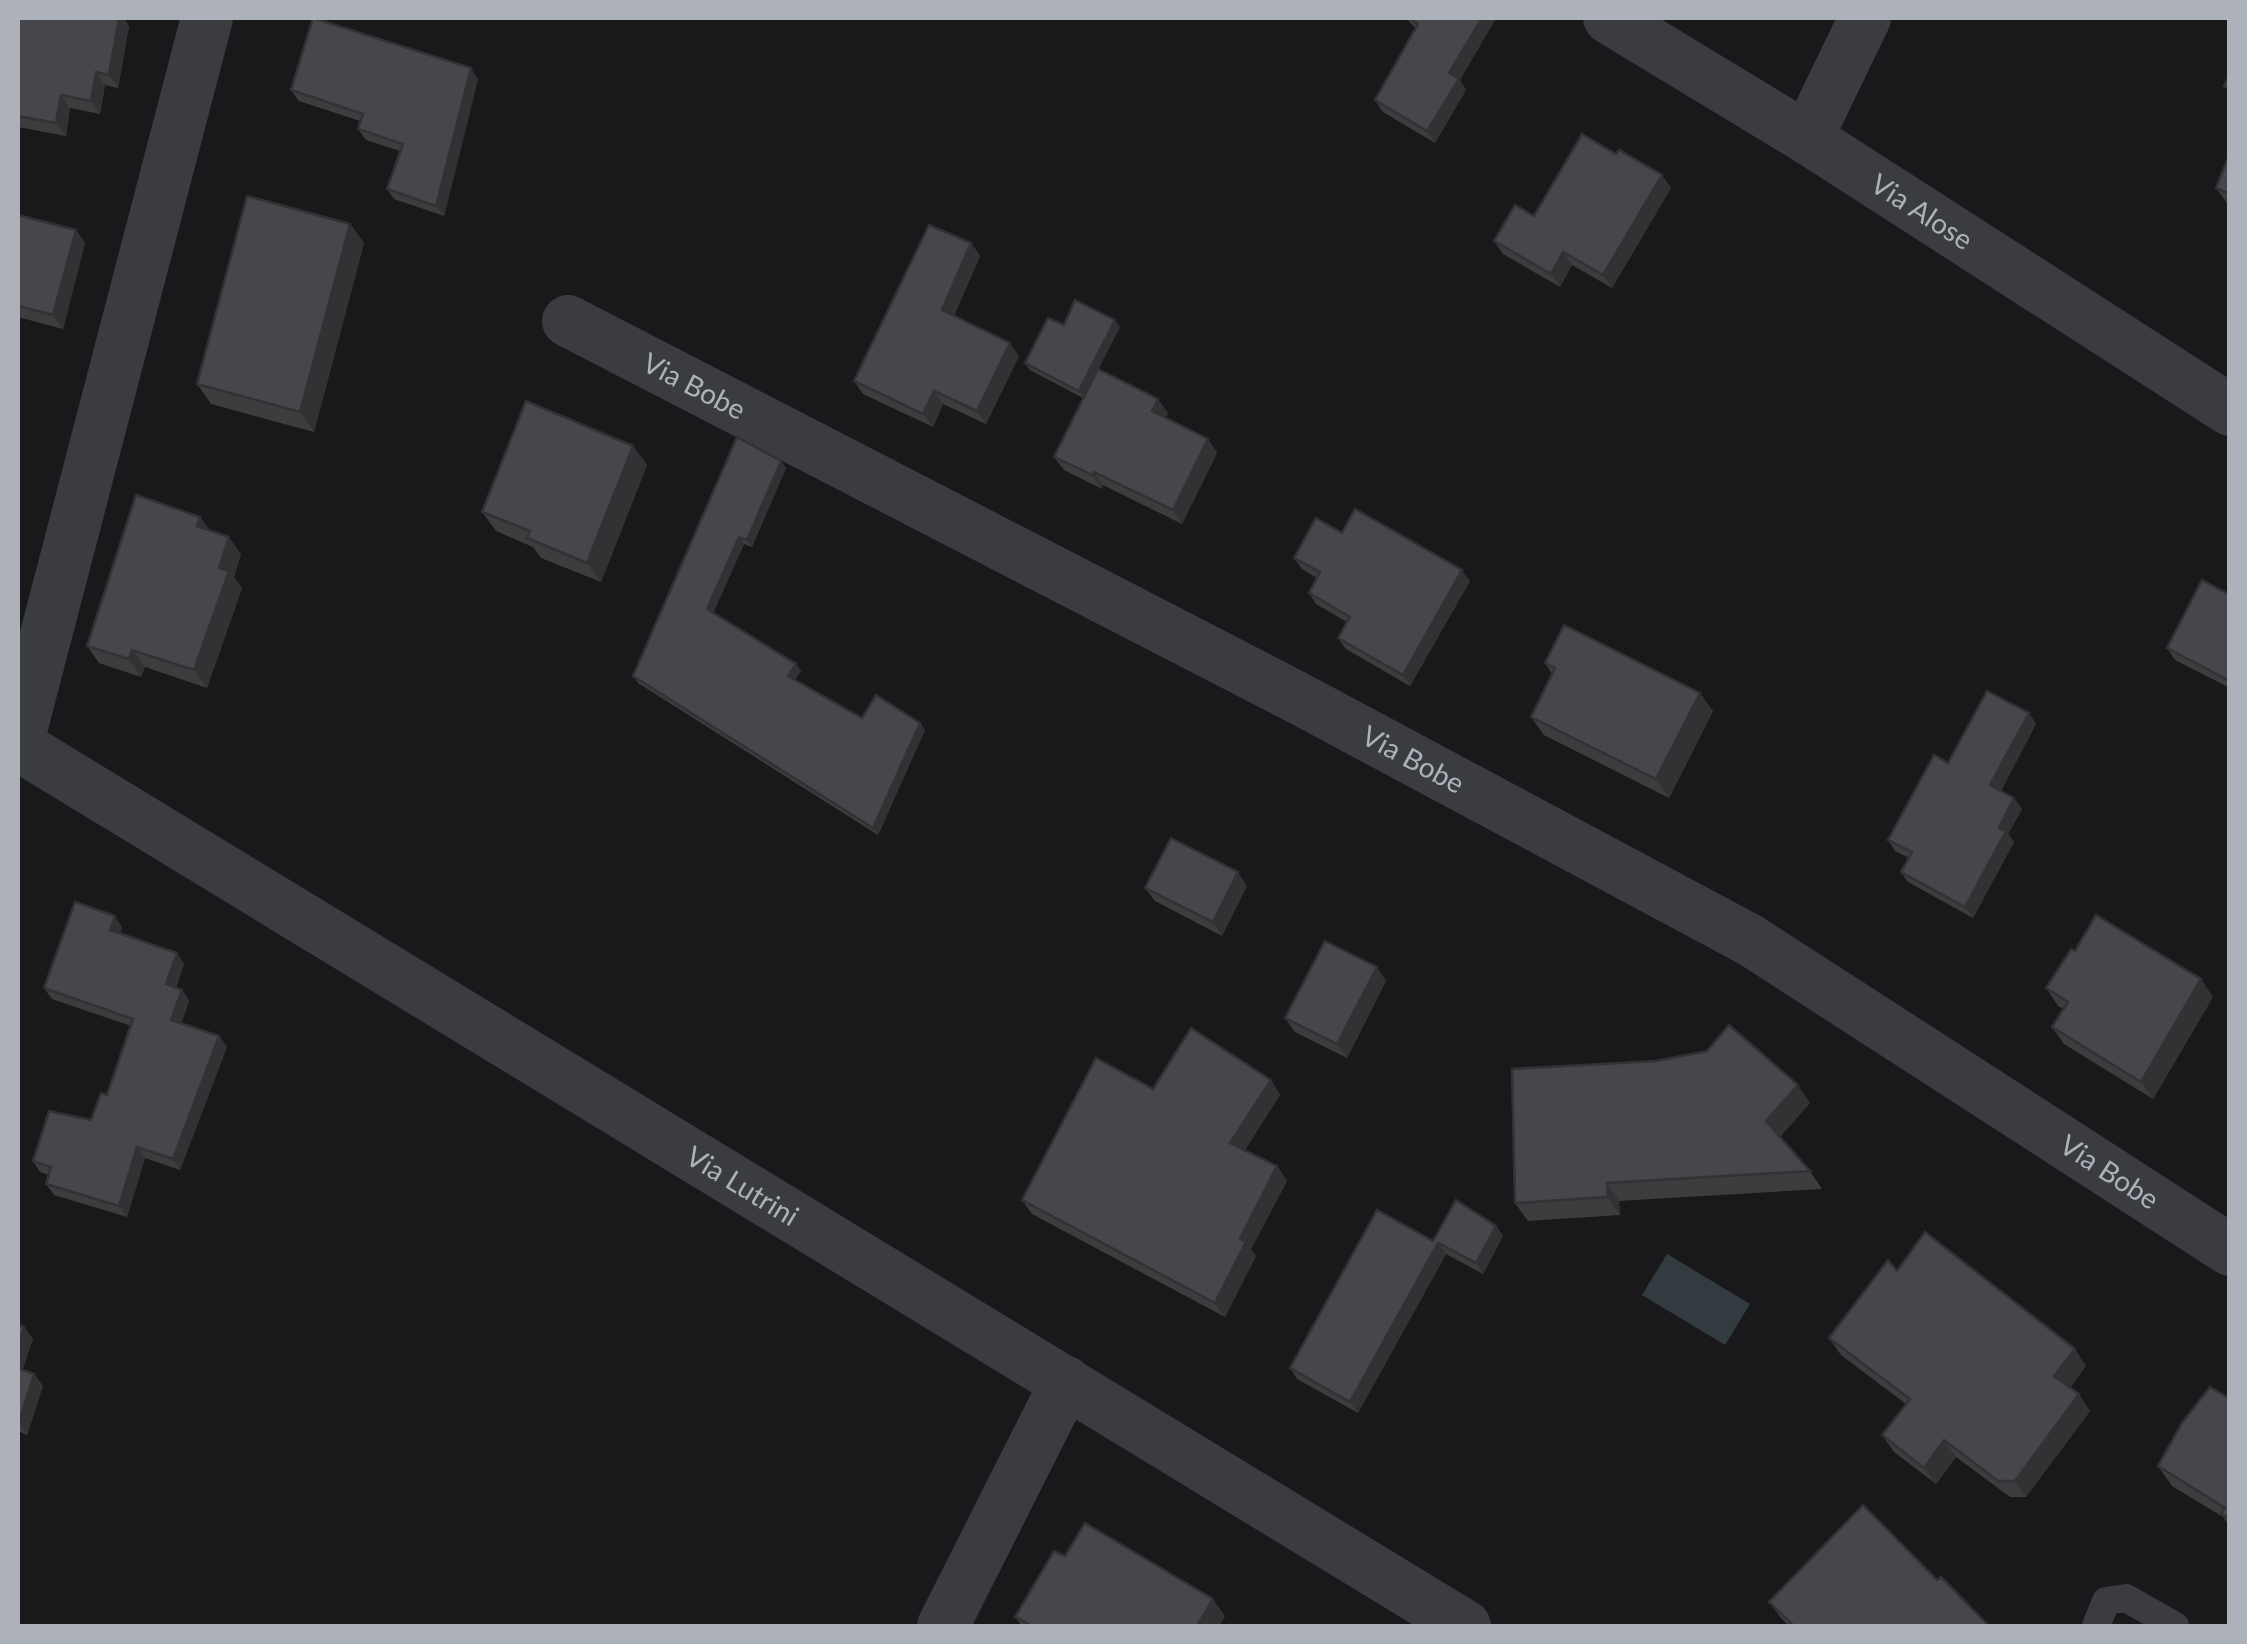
<svg xmlns="http://www.w3.org/2000/svg" width="2247" height="1644" viewBox="0 0 2247 1644" font-family="Lato,sans-serif">
<style>
.water{fill:#323b40}
.lines{fill:none;stroke-linecap:round;stroke-linejoin:round}
.lane{stroke:#3b3c40;stroke-width:28}
.street{stroke:#3b3c40;stroke-width:52}
.wall{fill:#3d3d40}
.shaded-wall{fill:#323234}
.building{fill:#47474b;stroke:#323234;stroke-width:2.5}
.labels{text-anchor:middle;stroke-width:8;stroke-linejoin:round;paint-order:stroke}
.street-label{font-size:28px;fill:#adb1ba;stroke:#141416}
</style>
<rect width="100%" height="100%" fill="#19191b"/>
<path class="water" d="M1667,1254L1750,1304L1725,1345L1642,1295Z"/>
<g class="lines">
<path class="lane" d="M2096,1626L2106,1601L2126,1598L2175,1626"/>
<g class="street">
<path id="s1" d="M1609,18L1807,138L2230,410"/>
<path d="M1807,138L1865,18"/>
<path id="s2" d="M568,321L1298,698L1750,940L2230,1250"/>
<path d="M18,742L207,18"/>
<path id="s3" d="M18,745L1465,1626"/>
<path d="M943,1626L1066,1382"/>
</g>
</g>
<g class="wall">
<path d="M18,18L129,26L118,88L105,85L100,114L70,108L66,136L18,127Z"/>
<path d="M1406,18H1496L1460,80L1466,90L1435,143L1383,112L1375,100L1416,29Z"/>
<path d="M478,79L444,216L394,199L387,189L400,151L366,140L358,129L360,121L299,101L291,90Z"/>
<path d="M2230,153V207L2216,188Z"/>
<path d="M1671,188L1612,288L1572,265L1560,287L1503,254L1494,241L1534,216Z"/>
<path d="M18,215L85,243L63,329L18,317Z"/>
<path d="M350,224L364,243L314,432L211,404L197,384Z"/>
<path d="M971,243L980,256L954,316L1019,356L986,424L943,404L933,427L863,394L854,381Z"/>
<path d="M1064,325L1120,327L1098,369L1168,413L1165,418L1208,439L1217,453L1182,524L1103,485L1102,489L1064,470L1054,457L1083,398L1030,370L1025,363Z"/>
<path d="M633,446L647,465L601,582L541,558L533,547L496,531L482,512Z"/>
<path d="M781,461L786,468L752,547L744,544L713,613L796,664L801,671L795,680L862,718L920,723L925,730L878,835L638,683L633,676Z"/>
<path d="M210,530L241,554L234,577L242,588L207,688L145,667L141,677L99,663L87,646Z"/>
<path d="M1342,533L1470,581L1410,686L1346,649L1338,638L1347,622L1316,604L1309,593L1317,578L1302,569L1294,558Z"/>
<path d="M2230,595V688L2175,660L2167,648Z"/>
<path d="M1545,663L1713,711L1669,798L1544,735L1531,717L1552,674Z"/>
<path d="M2036,724L2001,791L2022,809L2008,834L2014,842L1973,918L1908,882L1901,872L1909,858L1895,851L1888,840L1948,763Z"/>
<path d="M1247,886L1222,936L1155,901L1145,888Z"/>
<path d="M122,927L120,934L177,953L184,964L176,988L182,990L189,1001L181,1024L219,1036L227,1047L180,1170L145,1158L127,1217L54,1195L46,1184L49,1175L40,1172L33,1161L91,1120L107,1095L131,1026L52,999L44,988Z"/>
<path d="M2075,951L2213,997L2153,1099L2064,1044L2052,1027L2064,1009L2058,1006L2046,988Z"/>
<path d="M1386,981L1347,1058L1295,1032L1285,1018Z"/>
<path d="M1271,1080L1280,1095L1245,1150L1277,1166L1287,1181L1251,1249L1256,1256L1225,1317L1032,1214L1022,1200L1153,1089Z"/>
<path d="M1810,1103L1780,1137L1810,1171L1822,1189L1619,1201L1620,1215L1528,1221L1515,1203Z"/>
<path d="M1496,1226L1503,1236L1483,1274L1446,1254L1358,1413L1297,1379L1290,1368L1433,1241Z"/>
<path d="M1897,1271L2086,1366L2070,1388L2090,1411L2026,1497H2010L1956,1457L1936,1484L1894,1452L1882,1435L1906,1404L1841,1355L1829,1338Z"/>
<path d="M18,1325L24,1327L33,1339L22,1370L34,1374L43,1386L27,1435L18,1431Z"/>
<path d="M2230,1399V1526L2223,1517L2172,1486L2158,1466Z"/>
<path d="M1065,1556L1225,1616L1219,1626H1022L1015,1617Z"/>
<path d="M1937,1580L1989,1626H1789L1781,1618L1769,1602Z"/>
</g>
<g class="shaded-wall">
<path d="M119,18H124L129,26L118,88L109,75Z"/>
<path d="M1482,18H1496L1460,80L1466,90L1435,143L1427,131L1449,73Z"/>
<path d="M471,68L478,79L444,216L436,206Z"/>
<path d="M96,72L105,85L100,114L91,101Z"/>
<path d="M61,95L70,108L66,136L56,123Z"/>
<path d="M1662,175L1671,188L1612,288L1603,275Z"/>
<path d="M350,224L364,243L314,432L300,412Z"/>
<path d="M76,230L85,243L63,329L53,315Z"/>
<path d="M971,243L980,256L951,323L942,310Z"/>
<path d="M1563,252L1572,265L1560,287L1551,274Z"/>
<path d="M1115,320L1120,327L1084,398L1079,391Z"/>
<path d="M1010,343L1019,356L986,424L977,411Z"/>
<path d="M934,391L943,404L933,427L923,414Z"/>
<path d="M1158,399L1168,413L1161,425L1152,411Z"/>
<path d="M1208,439L1217,453L1182,524L1173,510Z"/>
<path d="M633,446L647,465L601,582L587,563Z"/>
<path d="M781,461L786,468L752,547L747,540Z"/>
<path d="M1094,472L1103,485L1102,489L1092,475Z"/>
<path d="M200,517L213,534L197,526Z"/>
<path d="M229,537L241,554L234,577L242,588L207,688L194,670L219,568Z"/>
<path d="M739,537L744,544L712,616L707,609Z"/>
<path d="M1462,570L1470,581L1410,686L1403,675Z"/>
<path d="M132,650L145,667L141,677L129,659Z"/>
<path d="M796,664L801,671L793,683L788,676Z"/>
<path d="M1700,693L1713,711L1669,798L1656,779Z"/>
<path d="M2029,713L2036,724L1998,796L1990,785Z"/>
<path d="M920,723L925,730L878,835L873,828Z"/>
<path d="M2014,798L2022,809L2008,834L2014,842L1973,918L1965,907L1999,828Z"/>
<path d="M1238,872L1247,886L1222,936L1213,922Z"/>
<path d="M115,916L122,927L117,941L110,930Z"/>
<path d="M177,953L184,964L174,995L166,984Z"/>
<path d="M1377,967L1386,981L1347,1058L1337,1044Z"/>
<path d="M2201,979L2213,997L2153,1099L2141,1082Z"/>
<path d="M182,990L189,1001L179,1031L171,1020Z"/>
<path d="M219,1036L227,1047L180,1170L173,1159Z"/>
<path d="M1271,1080L1280,1095L1240,1157L1230,1143Z"/>
<path d="M1798,1085L1810,1103L1778,1139L1766,1121Z"/>
<path d="M137,1147L145,1158L127,1217L119,1206Z"/>
<path d="M1277,1166L1287,1181L1251,1249L1256,1256L1225,1317L1215,1303L1240,1239Z"/>
<path d="M1607,1183L1619,1201L1620,1215L1608,1197Z"/>
<path d="M1496,1226L1503,1236L1483,1274L1476,1263Z"/>
<path d="M1438,1243L1446,1254L1358,1413L1350,1402Z"/>
<path d="M24,1327L33,1339L20,1378L18,1376V1346Z"/>
<path d="M2075,1349L2086,1366L2066,1393L2054,1376Z"/>
<path d="M34,1374L43,1386L27,1435L19,1422Z"/>
<path d="M2079,1394L2090,1411L2026,1497L2015,1481Z"/>
<path d="M1944,1440L1956,1457L1936,1484L1924,1468Z"/>
<path d="M1213,1599L1225,1616L1219,1626H1197Z"/>
</g>
<g class="building">
<path d="M18,18H119L109,75L96,72L91,101L61,95L56,123L18,116Z"/>
<path d="M313,18L471,68L436,206L387,189L403,144L358,129L363,114L291,90Z"/>
<path d="M1408,18H1482L1449,73L1459,79L1427,131L1375,100L1418,24Z"/>
<path d="M2230,74V88L2224,86Z"/>
<path d="M1582,134L1616,154L1619,150L1662,175L1603,275L1563,252L1551,274L1494,241L1515,205L1534,216Z"/>
<path d="M2230,153V194L2216,188Z"/>
<path d="M247,196L350,224L300,412L197,384Z"/>
<path d="M18,215L76,230L53,315L18,306Z"/>
<path d="M929,225L971,243L942,310L1010,343L977,411L934,391L923,414L854,381Z"/>
<path d="M1075,300L1115,320L1079,391L1025,363L1048,318L1064,325Z"/>
<path d="M1098,369L1158,399L1152,411L1208,439L1173,510L1094,472L1092,475L1054,457Z"/>
<path d="M526,401L633,446L587,563L527,538L530,531L482,512Z"/>
<path d="M737,437L781,461L747,540L739,537L707,609L796,664L788,676L862,718L876,695L920,723L873,828L633,676Z"/>
<path d="M136,495L200,517L197,526L229,537L219,568L229,571L194,670L132,650L129,659L87,646Z"/>
<path d="M1355,509L1462,570L1403,675L1338,638L1350,617L1309,593L1320,572L1294,558L1316,518L1342,533Z"/>
<path d="M2202,580L2230,595V681L2167,648Z"/>
<path d="M1564,625L1700,693L1656,779L1531,717L1555,668L1545,663Z"/>
<path d="M1987,691L2029,713L1990,785L2014,798L1999,828L2006,831L1965,907L1901,872L1912,852L1888,840L1934,755L1948,763Z"/>
<path d="M1171,838L1238,872L1213,922L1145,888Z"/>
<path d="M75,902L115,916L110,930L177,953L166,984L182,990L171,1020L219,1036L173,1159L137,1147L119,1206L46,1184L51,1167L33,1161L49,1111L91,1120L101,1093L107,1095L133,1019L44,988Z"/>
<path d="M2096,915L2201,979L2141,1082L2052,1027L2068,1002L2046,988L2071,949L2075,951Z"/>
<path d="M1325,941L1377,967L1337,1044L1285,1018Z"/>
<path d="M1729,1025L1798,1085L1766,1121L1810,1171L1607,1183L1608,1197L1515,1203L1512,1069L1656,1061L1707,1051Z"/>
<path d="M1191,1028L1271,1080L1230,1143L1277,1166L1240,1239L1246,1242L1215,1303L1022,1200L1096,1058L1153,1089Z"/>
<path d="M1456,1200L1496,1226L1476,1263L1438,1243L1350,1402L1290,1368L1377,1210L1433,1241Z"/>
<path d="M1925,1232L2075,1349L2054,1376L2079,1394L2015,1481H1998L1944,1440L1924,1468L1882,1435L1910,1399L1829,1338L1888,1260L1897,1271Z"/>
<path d="M18,1325L24,1327L18,1346Z"/>
<path d="M18,1368L34,1374L19,1422H18Z"/>
<path d="M2210,1387L2230,1399V1519L2221,1514L2225,1508L2158,1466L2182,1423Z"/>
<path d="M1863,1505L1937,1580L1941,1577L1989,1626H1794L1769,1602Z"/>
<path d="M1085,1523L1213,1599L1197,1626H1032L1015,1617L1054,1551L1065,1556Z"/>
</g>
<g class="labels">
<g class="street-label">
<text dy="10" stroke="none"><textPath href="#s1" startOffset="368">Via Alose</textPath></text>
<text dy="10" stroke="none"><textPath href="#s2" startOffset="142">Via Bobe</textPath></text>
<text dy="10" stroke="none"><textPath href="#s2" startOffset="952">Via Bobe</textPath></text>
<text dy="10" stroke="none"><textPath href="#s2" startOffset="1762">Via Bobe</textPath></text>
<text dy="10" stroke="none"><textPath href="#s3" startOffset="848">Via Lutrini</textPath></text>
</g>
</g>
<rect width="2247" height="1644" fill="none" stroke="#adb1ba" stroke-width="40"/>
</svg>
